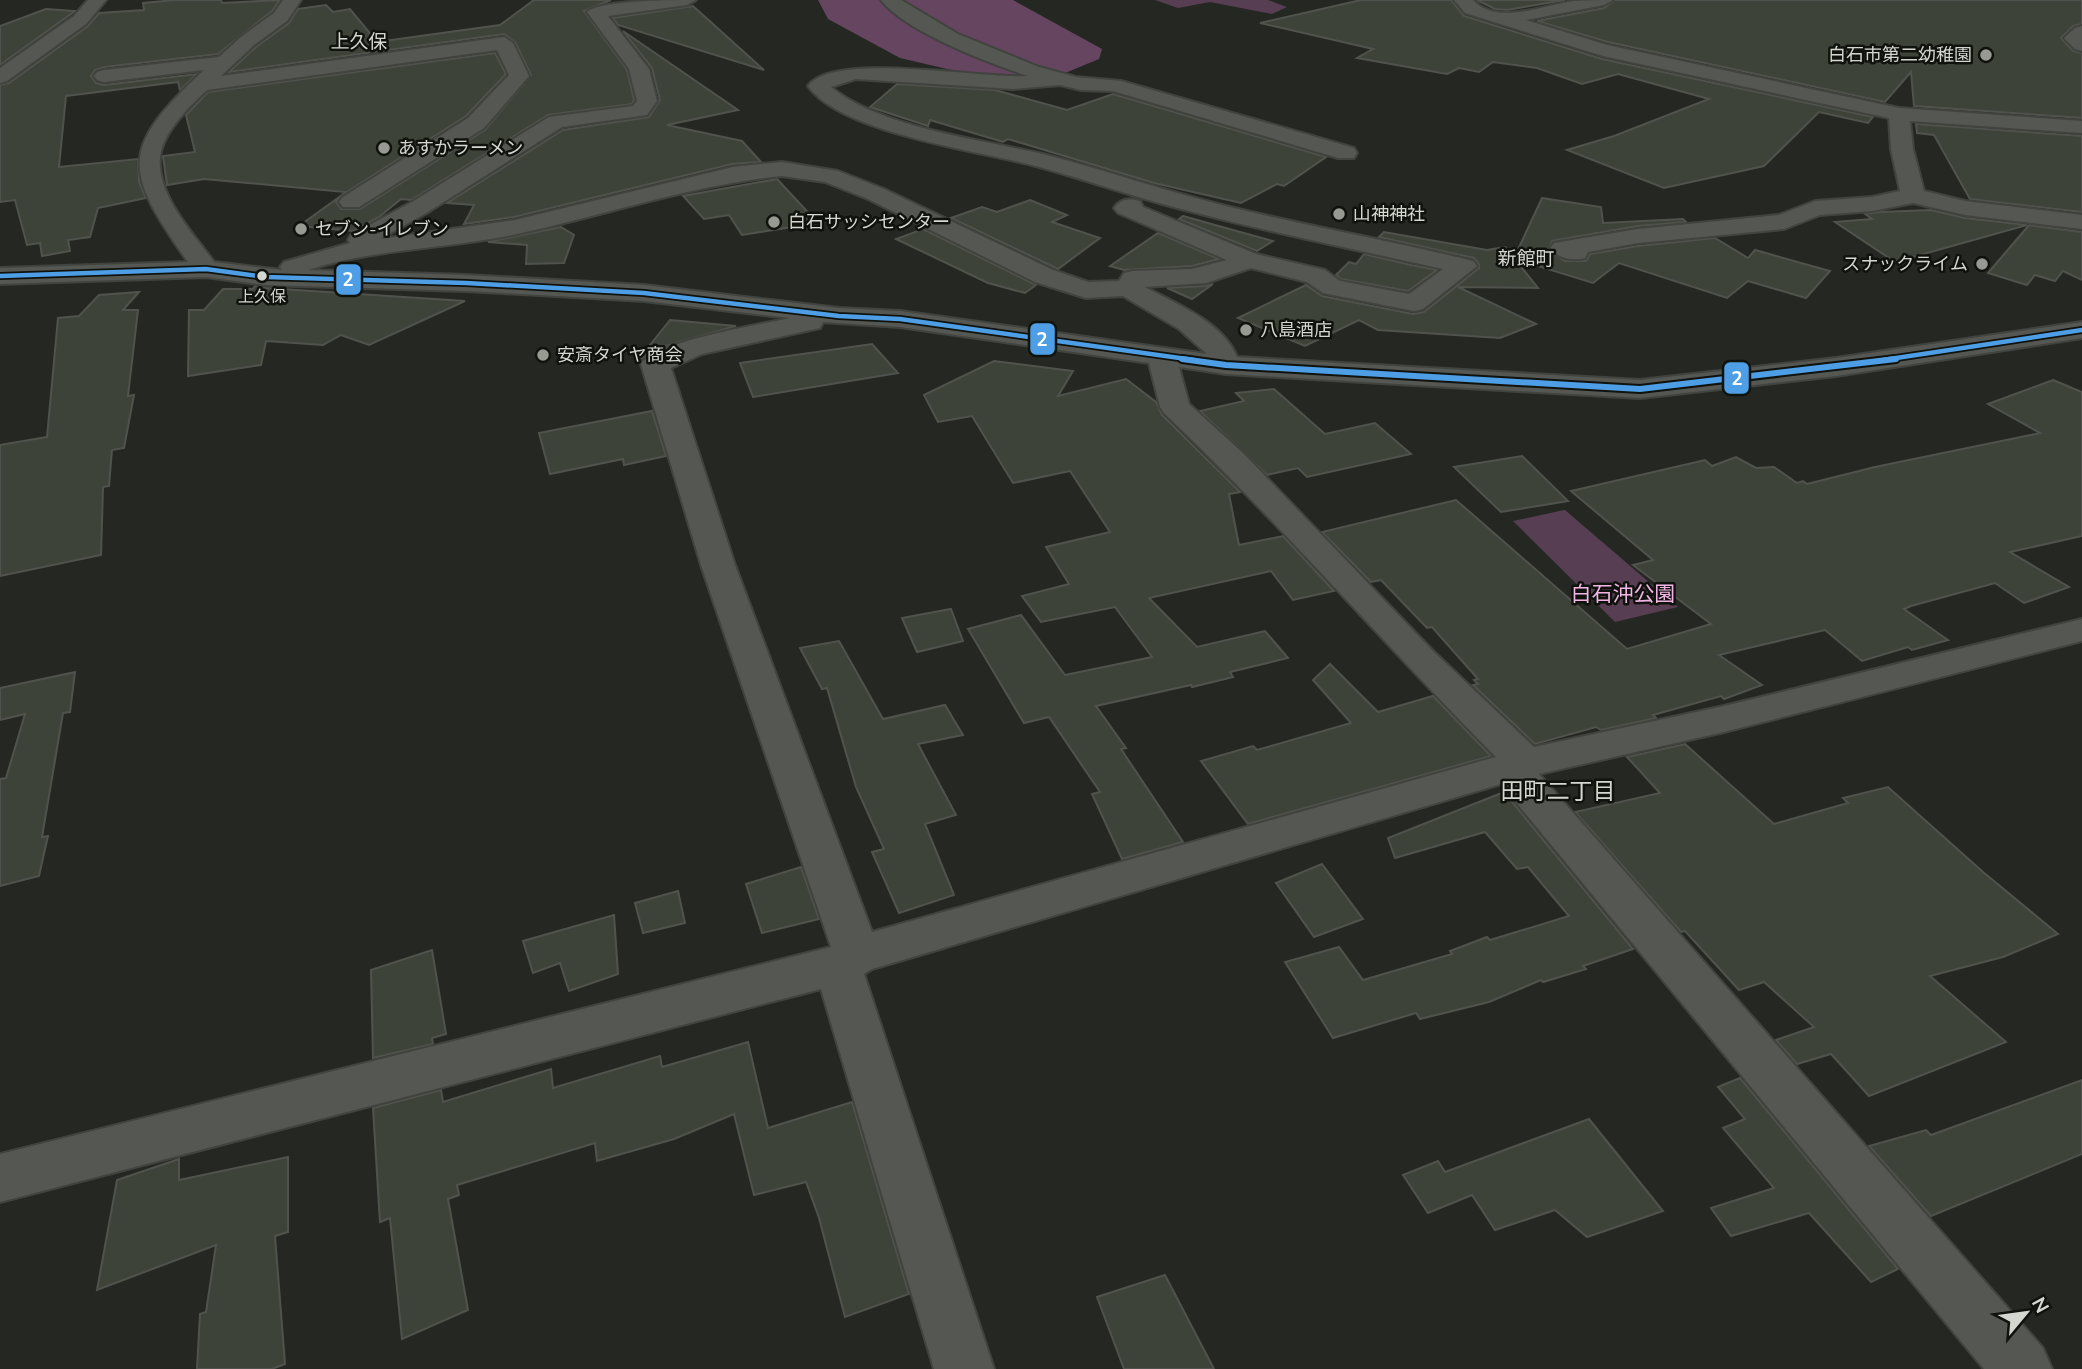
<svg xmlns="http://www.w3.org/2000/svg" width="2082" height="1369" viewBox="0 0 2082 1369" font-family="'Nunito Sans','Noto Sans JP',sans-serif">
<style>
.green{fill:#573e52}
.forest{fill:#65455f}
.building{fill:#3e4339;stroke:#50534d;stroke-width:2}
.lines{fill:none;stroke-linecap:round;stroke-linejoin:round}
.minor-casing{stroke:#41433f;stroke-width:4}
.minor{fill:#555852;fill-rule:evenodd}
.bus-1-far1-casing{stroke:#10130d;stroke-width:8}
.bus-1-casing{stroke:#10130d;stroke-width:10}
.bus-1-far1{stroke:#4d9ee5;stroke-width:4.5}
.bus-1{stroke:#4d9ee5;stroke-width:6}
.poi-dot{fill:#969a92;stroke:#10130d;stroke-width:2.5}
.bus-dot{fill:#d3d7cf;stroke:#10130d;stroke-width:2.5}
.labels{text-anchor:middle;stroke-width:5;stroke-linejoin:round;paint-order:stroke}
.far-bus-label{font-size:16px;fill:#d3d7cf;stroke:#10130d}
.far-poi-label{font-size:18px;fill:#d3d7cf;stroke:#10130d;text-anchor:start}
.far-neighbourhood-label{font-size:19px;fill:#d3d7cf;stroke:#10130d}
.park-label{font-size:21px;fill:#f2b4e5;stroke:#10130d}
.neighbourhood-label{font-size:23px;fill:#d3d7cf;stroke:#10130d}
.line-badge{stroke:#10130d;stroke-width:2.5}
.badge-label{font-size:19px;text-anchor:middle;font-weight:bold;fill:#fff}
</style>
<rect width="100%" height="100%" fill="#252822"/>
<g class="green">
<path d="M1155,0H1268L1287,7L1272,14L1210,2L1178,8Z"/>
<path d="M1564,510H1565L1678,607L1615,622L1513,521Z"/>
</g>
<path class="forest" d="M818,0H1013L1102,49L1099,59L1065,73L1007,83L900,58L828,19Z"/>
<g class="building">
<path d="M175,0H221L222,3L280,0L272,11L218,54L104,67L95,70L91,76L96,83L104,85L197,74L180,90L178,82L66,96L59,167L138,159L139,182L146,198L98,208L90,237L68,240L70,251L42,256L40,243L27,245L15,200L0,202V85L9,83L88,26L99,13L144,10L143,3Z"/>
<path d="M534,0H611L584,11L627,70L634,100L632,104L548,115L411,200L401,199L379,217L353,231L299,226L342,195L336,202L341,209H360L485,130L531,75L515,42L504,34L229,72L256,47L289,23L298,9L326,5L333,12L350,9L377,42L500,25Z"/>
<path d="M1361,0H1451L1464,16L1602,59L1873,117L1868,123L1819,112L1764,166L1664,188L1567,150L1614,136L1709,99L1618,74L1582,84L1537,68L1493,62L1479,72L1459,68L1447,74L1357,58L1373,49L1260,23Z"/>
<path d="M1477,0H1565L1507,10L1495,9Z"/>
<path d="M1615,0H2082V24L2073,26L2061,38L2073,51L2082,53V118L1914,106L1911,72L1885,102L1608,42L1537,21L1604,8Z"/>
<path d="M693,6L764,70L618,25L613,18Z"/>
<path d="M46,9L75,11L0,65V26Z"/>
<path d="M623,31L738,110L667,125L742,141L761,162L732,164L514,217L464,224L474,205L447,203L563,130L649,117L660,100L652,68Z"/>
<path d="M495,53L506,74L466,116L342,195L345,192L204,179L167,185L163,156L195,152L186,115L208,92Z"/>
<path d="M897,84L995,90L1067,110L1113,94L1326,157L1284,186L1277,184L1241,203L1154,183L1008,139L1003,142L930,120L928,126L870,107Z"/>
<path d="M1916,124L2082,136V212L1970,199L1934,135L1917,133Z"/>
<path d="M777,179L818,223L742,235L729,215L704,219L683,196Z"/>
<path d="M1542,198L1601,207L1603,223L1683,219L1686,222L1638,226L1552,241L1548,250L1565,261H1586L1590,254L1638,246L1715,238L1748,258L1755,250L1830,271L1806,298L1748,281L1727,298L1619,263L1593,283L1515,259L1538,288L1458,287L1536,324L1500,338L1378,330L1359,320L1305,346L1238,318L1306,285L1322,296L1413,314L1424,312L1479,268V264L1474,258L1379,237L1384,232L1487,250L1505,247L1514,258Z"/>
<path d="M1030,200L1067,215L1052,222L1100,238L1058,269L951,218L982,207L997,212Z"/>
<path d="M1931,210L1965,218L2027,225L1895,262L1835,222L1872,219L1865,214L1880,212Z"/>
<path d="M1183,216L1215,225L1273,241L1257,251L1179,219Z"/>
<path d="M2029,225L2082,232V280L2063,271L2055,281L2035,275L2027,285L1988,273Z"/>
<path d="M561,227L574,235L564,263L526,264L527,245L488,242Z"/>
<path d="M923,229L1034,284L1036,285L1025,293L988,283L896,239Z"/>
<path d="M1158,233L1219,259L1192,266L1124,270L1110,266Z"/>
<path d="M1364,254L1411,265L1437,270L1408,291L1341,279L1336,275L1349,262L1356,264Z"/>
<path d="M1213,284L1192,299L1167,288L1206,286Z"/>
<path d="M255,286L266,288L465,301L369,345L341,335L323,345L266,341L261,365L188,376L189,310H204L223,289H253Z"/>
<path d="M139,292L123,310H138L128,396L134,395L124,448L112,450L109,486L103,487L101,555L0,576V445L47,437L58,318L79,316L99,295Z"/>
<path d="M670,320L736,326L666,346L638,360Z"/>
<path d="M872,344L898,373L753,397L740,363Z"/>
<path d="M994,361L1073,371L1058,396L1126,379L1156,402L1162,415L1240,492L1229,494L1239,545L1283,536L1334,591L1293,600L1271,571L1149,598L1197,647L1265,631L1288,658L1230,672L1233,677L1192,687L1191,685L1096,706L1126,748L1121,749L1183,842L1122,859L1092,794L1100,792L1049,717L1024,723L968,629L1021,615L1065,675L1152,657L1115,607L1041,622L1022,596L1069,584L1046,547L1110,532L1070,471L1013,483L972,416L938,422L924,395Z"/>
<path d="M2053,380L2082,392V536L2010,552L2069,587L2024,603L1995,583L1911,606L1904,609L1948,640L1912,650L1908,647L1862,661L1825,630L1719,655L1762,685L1724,699L1721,696L1653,715L1656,718L1601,730L1596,727L1535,744L1473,685L1478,684L1474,680L1478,679L1432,627L1427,628L1381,580L1371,582L1322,532L1456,500L1627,649L1711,624L1633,565L1653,560L1571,491L1705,460L1712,466L1736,457L1756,468L1774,467L1797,483L1803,481L1807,484L1875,467L2040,433L1988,404Z"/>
<path d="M1274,389L1325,434L1375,423L1411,454L1307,477L1298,468L1267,475L1200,411L1244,401L1236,393Z"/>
<path d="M652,411L666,456L624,465L623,459L550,474L539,433Z"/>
<path d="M1522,456L1568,501L1501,512L1454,467Z"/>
<path d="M951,609L963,641L917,652L902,618Z"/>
<path d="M839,641L883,719L945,705L963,735L918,744L956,815L925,824L954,895L899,913L872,852L884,849L856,787L827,688L822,689L800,648Z"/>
<path d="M1330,664L1378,712L1433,696L1491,756L1248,824L1201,761L1253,746L1257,750L1351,723L1313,680Z"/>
<path d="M75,672L70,712L63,713L42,837L48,836L39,876L0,886V779L6,778L25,714L0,720V688Z"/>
<path d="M1685,744L1774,824L1848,803L1843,798L1888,787L1983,872L2058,934L2003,957L1930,976L2006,1042L1869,1096L1831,1054L1797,1064L1776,1040L1814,1027L1764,982L1739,990L1685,931L1681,932L1575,812L1660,793L1627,757Z"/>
<path d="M1504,792L1633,949L1583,966L1586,969L1543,982L1541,980L1489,1002L1420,1019L1416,1013L1333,1038L1285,962L1339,947L1363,980L1452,954L1450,951L1487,937L1490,940L1569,916L1528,867L1517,869L1485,832L1395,858L1388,838Z"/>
<path d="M1322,864L1363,919L1314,937L1276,883Z"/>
<path d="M801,867L819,919L762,933L746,884Z"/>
<path d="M678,891L685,923L643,933L635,903Z"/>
<path d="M614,915L618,974L569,991L560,963L533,973L523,941Z"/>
<path d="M432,950L446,1034L432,1038L433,1044L373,1058L371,970Z"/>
<path d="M748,1042L768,1128L852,1102L909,1294L845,1317L819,1218L806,1182L754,1195L734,1114L674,1139L597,1161L595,1143L457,1185L459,1195L448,1199L468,1310L402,1339L390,1218L380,1222L373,1108L441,1090L443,1102L551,1069L553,1088L660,1056L662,1067Z"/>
<path d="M1740,1078L1898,1269L1871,1282L1809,1213L1731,1236L1711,1208L1774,1188L1723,1128L1745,1119L1718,1087Z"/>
<path d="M2082,1080V1154L1931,1216L1869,1146L1926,1130L1931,1135Z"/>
<path d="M1589,1119L1663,1211L1587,1237L1555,1210L1495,1230L1472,1195L1428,1213L1403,1175L1438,1161L1445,1172Z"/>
<path d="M288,1157V1232L275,1236L285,1364L272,1369H197L200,1314L206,1312L216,1245L97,1290L117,1180L179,1159V1180Z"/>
<path d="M1165,1275L1214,1369H1124L1097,1297Z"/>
</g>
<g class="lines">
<defs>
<g id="minor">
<path d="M88,0H106L86,24L7,81L0,83V68L74,16Z"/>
<path d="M283,0H301L287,21L254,45L221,76L504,37L513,43L529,76L484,128L359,207H343L339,202L343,197L468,118L509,75L497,50L207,90C190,106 167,128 161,151C152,191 193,233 214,262L282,270L280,267L284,262L350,243L348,240L351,235L412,202L549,117L633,106L637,101L629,69L587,12C599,0 676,0 696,0L687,5L608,16L649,69L657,101L647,115L562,127L428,212L380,239L515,220L733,167L782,162L838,171L884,189L1053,270L1088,282L1119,281L1124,273L1133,271L1192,269L1227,260L1118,213L1114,208C1120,199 1130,198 1140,201L1143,207L1256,254L1325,270L1340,281L1409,294L1443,269C1358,250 1273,233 1189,211C1137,198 1087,180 1036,166C980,151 841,133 808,86C833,51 983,79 1028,76C989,63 906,32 881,0H901L958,34L1039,67L1076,77L1121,81L1354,148L1357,153L1354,158H1338L1113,91L1081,90L1060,85L1013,89L856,79L831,87C880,128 984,140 1047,155C1108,171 1168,192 1230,207C1311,227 1393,241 1473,261L1477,266L1423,309L1414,311L1323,293L1307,282L1251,268L1206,283L1145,287C1176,304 1223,322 1237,357L1640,380L1836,358L2082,322V338L1836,376L1640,398L1226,374L1179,367L1189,404L1245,455L1432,650L1534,747L1724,706L2082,619V641L1724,732L1539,774L2043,1348L2052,1369H1984L1501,784L872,969L864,974L994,1369H934L821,989L0,1202V1154L831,947L701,565L641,364C657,341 759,325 790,318L644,301L466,291L266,285L206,277L0,284V268L188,262C123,170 119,149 204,70L104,82L97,80L94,76L97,72L104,70L219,57L241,37L274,13ZM782,176L825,182L868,199L1035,282L1086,298L1123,296L1179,329L1207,354L900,311L839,308L644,285L466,275L308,270C376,248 448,249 517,234C606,215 692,185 782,176ZM823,322L900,327L1149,363L1160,407L1164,413C1280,523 1384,644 1496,757L872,932L735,565L671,368L702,354L820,328Z"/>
<path d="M1454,0H1473C1496,26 1544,5 1574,1C1586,0 1600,0 1613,0L1604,5L1526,20L1607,45L1899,108L2082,121V133L1910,121L1913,149L1924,191L1965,201L2082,215V229L1965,215L1913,203L1872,211L1820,215L1784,229L1638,243L1588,252L1585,258C1573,261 1558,259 1550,248L1554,243L1638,229L1779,215L1815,201L1872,197L1900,191L1891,149L1889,118L1603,56L1465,13Z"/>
<path d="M2082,26V51L2075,49L2064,38L2075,28Z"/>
</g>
</defs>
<use href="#minor" class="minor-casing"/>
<use href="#minor" class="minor"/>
<defs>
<g id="bus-1-far1">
<path d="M0,276L206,269L266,277L466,283L644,293L839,316L900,319L1194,360"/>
<path d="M1883,360L2082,330"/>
</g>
<path id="bus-1" d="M1182,359L1226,365L1640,389L1896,359"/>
</defs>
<use href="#bus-1-far1" class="bus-1-far1-casing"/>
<use href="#bus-1" class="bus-1-casing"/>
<use href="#bus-1-far1" class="bus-1-far1"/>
<use href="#bus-1" class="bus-1"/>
</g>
<g class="poi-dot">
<circle cx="1986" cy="55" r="7"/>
<circle cx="384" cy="148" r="7"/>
<circle cx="1339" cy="214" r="7"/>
<circle cx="774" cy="222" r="7"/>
<circle cx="301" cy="229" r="7"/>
<circle cx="1982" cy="264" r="7"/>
<circle cx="1246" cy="330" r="7"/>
<circle cx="543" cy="355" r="7"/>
</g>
<circle class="bus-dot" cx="262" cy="276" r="6"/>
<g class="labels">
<g class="far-bus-label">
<text x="262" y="302">上久保</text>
</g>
<g class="far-poi-label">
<text x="1972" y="61" text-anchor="end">白石市第二幼稚園</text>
<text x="398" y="154">あすかラーメン</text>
<text x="1353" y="220">山神神社</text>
<text x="788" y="228">白石サッシセンター</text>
<text x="315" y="235">セブン-イレブン</text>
<text x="1968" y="270" text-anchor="end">スナックライム</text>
<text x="1260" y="336">八島酒店</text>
<text x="557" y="361">安斎タイヤ商会</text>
</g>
<g class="far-neighbourhood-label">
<text x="359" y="48">上久保</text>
<text x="1526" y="265">新館町</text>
</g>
<g class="park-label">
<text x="1623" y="601">白石沖公園</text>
</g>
<g class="neighbourhood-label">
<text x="1558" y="799">田町二丁目</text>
</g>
</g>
<g class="line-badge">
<rect x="335" y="263" width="27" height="33" rx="7" fill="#4d9ee5"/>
<rect x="1029" y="322" width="27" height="34" rx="7" fill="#4d9ee5"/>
<rect x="1723" y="361" width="27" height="34" rx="7" fill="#4d9ee5"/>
</g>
<g class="badge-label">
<text x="348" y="286">2</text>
<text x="1042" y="346">2</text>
<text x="1737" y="385">2</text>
</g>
<g transform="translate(2026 1313) rotate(61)" stroke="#10130d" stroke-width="5" paint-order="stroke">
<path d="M0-5L12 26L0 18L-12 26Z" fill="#d3d7cf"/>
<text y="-10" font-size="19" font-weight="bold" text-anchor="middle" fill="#d3d7cf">N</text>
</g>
</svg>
